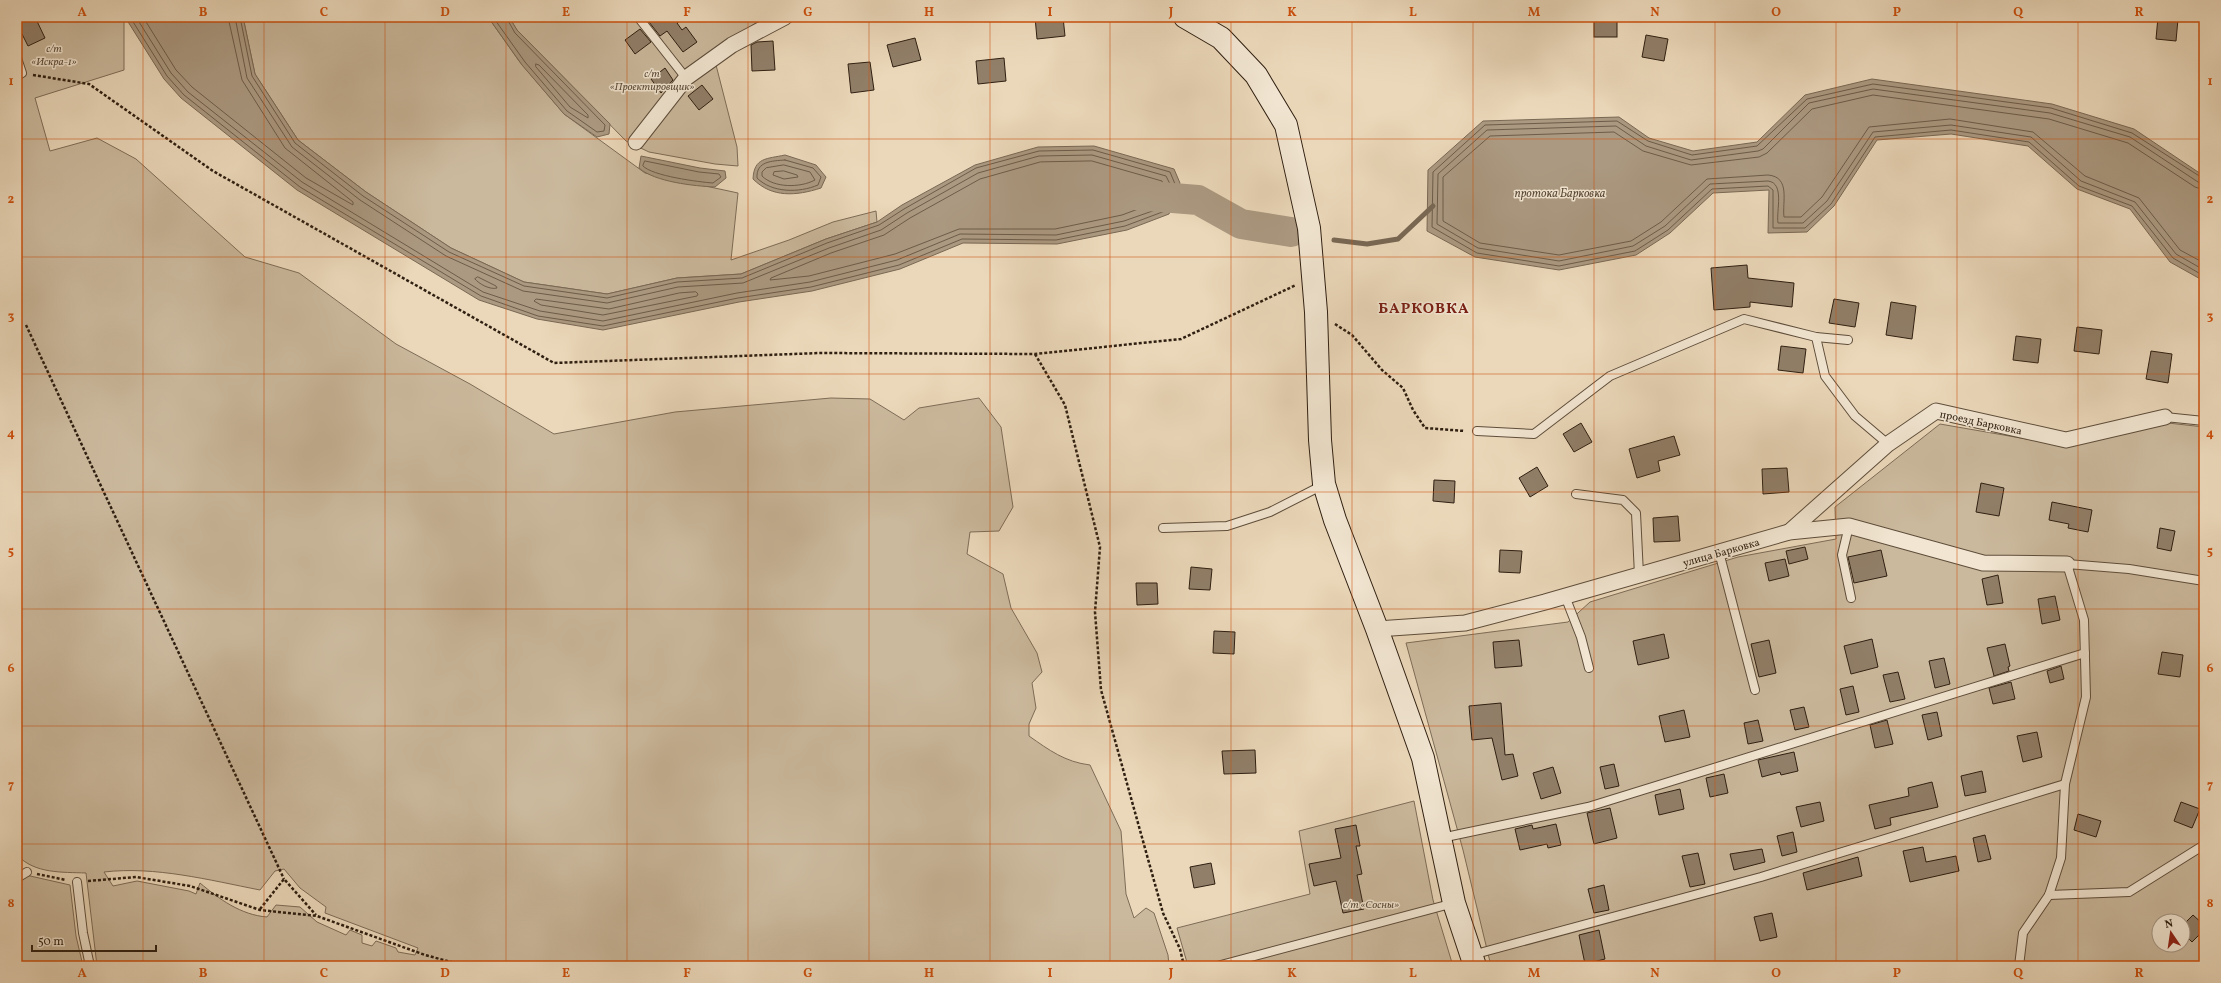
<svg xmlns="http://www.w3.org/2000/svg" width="2221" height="983" viewBox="0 0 2221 983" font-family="Vollkorn,serif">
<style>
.green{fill:#cbb99d;stroke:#7d6c57;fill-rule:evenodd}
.water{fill:#ab9981;stroke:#796854}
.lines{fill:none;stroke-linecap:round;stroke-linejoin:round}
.shore{stroke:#6d5c49;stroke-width:1}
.stream{stroke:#796854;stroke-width:5}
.river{stroke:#ab9981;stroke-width:30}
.building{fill:#917f69;stroke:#2f1f11}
.lane-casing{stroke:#5e4d3b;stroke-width:10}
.street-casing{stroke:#5e4d3b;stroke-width:17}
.secondary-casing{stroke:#2f1f11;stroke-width:24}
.path{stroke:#2f1f11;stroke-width:2.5;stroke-dasharray:3 2;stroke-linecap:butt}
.lane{stroke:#f2e6d2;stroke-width:8}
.street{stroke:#f2e6d2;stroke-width:15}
.secondary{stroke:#f2e6d2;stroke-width:22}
.grid{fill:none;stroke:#cc500d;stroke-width:1;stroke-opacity:0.55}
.labels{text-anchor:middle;stroke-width:3;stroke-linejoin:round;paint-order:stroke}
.park-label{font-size:11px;font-style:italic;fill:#5e4d3b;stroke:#f2e6d2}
.street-label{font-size:11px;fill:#2f1f11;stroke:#f2e6d2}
.water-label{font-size:12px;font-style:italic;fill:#5a4a38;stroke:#f2e6d2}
.district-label{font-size:15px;font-weight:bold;letter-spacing:1px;fill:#7a1f14;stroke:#f2e6d2}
.neatline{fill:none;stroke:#cc500d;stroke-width:1.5}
.grid-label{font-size:13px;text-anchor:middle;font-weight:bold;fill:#cc500d}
</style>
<rect width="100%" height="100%" fill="#ebd8ba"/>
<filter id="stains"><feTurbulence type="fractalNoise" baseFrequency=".005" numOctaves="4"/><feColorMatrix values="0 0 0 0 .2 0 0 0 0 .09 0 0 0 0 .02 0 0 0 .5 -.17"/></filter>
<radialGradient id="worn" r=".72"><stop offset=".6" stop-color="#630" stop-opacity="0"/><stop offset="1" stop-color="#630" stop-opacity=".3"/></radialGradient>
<g class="green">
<path d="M17,17H124V70L35,98L50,151L97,138L136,159L245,257L299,273L396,344L470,384L554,434L675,412L831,398L870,399L904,420L919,408L979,398L1001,427L1013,507L999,531L970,532L967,554L1003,574L1011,608L1037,653L1042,672L1032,683L1036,708L1029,724V736C1049,750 1065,762 1090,765L1121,831L1126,894L1134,918L1146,908L1154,913L1168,955L1169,966H494L484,963L486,966H97L86,873C62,872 35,874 17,855ZM284,869L300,888L326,907L325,913L418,948L415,955L398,952L396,948L376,941L372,946L362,943V935L350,930L346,935L317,922L300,907L276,905L267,917C241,915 219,899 200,883L196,894L189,891L137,881L113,886L104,872C155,866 209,880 260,890L275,871Z"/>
<path d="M243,17H488L519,61L564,114L645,173L738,193L731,260L789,240L833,222L876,211L877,222L826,239L741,274L677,278L607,294L524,282L451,248L366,192L298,140L255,74Z"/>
<path d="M509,17H764L709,56L716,65L737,147L738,166L715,164L649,152L626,141L517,30Z"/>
<path d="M2159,422L2204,427V966H1491L1463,850L1406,643L1568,622L1590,602L1738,557L1836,539L1835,507L1940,424L2067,446ZM2159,921H2183V945H2159Z"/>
<path d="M1414,801L1433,900L1453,966H1188L1177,928L1310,894L1299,831Z"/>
<path d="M17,873L70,885L76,936L83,966H17Z"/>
</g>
<g class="water">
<path d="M125,17H243L255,74L298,140L366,192L451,248L524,282L607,294L677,278L741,274L826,239L877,222L902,205L975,165L1038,147L1094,146L1174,169L1180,183L1169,214L1127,230L1057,244L963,243L900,269L812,291L739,302L603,330L537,319L479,300L297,190L181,98L164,79Z"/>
<path d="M488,17H509L517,30L610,124L609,134L597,137L564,114L522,65Z"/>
<path d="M1872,79L2052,104L2134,129L2204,176V281L2170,262L2130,209L2077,189L2028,146L1951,134L1877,140L1834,206L1807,232L1768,233L1769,190L1713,193L1670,233L1636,255L1559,270L1475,257L1427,231L1428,170L1483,121L1619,117L1649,138L1693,151L1757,142L1805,95Z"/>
<path d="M785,155L816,165L826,177L821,188C796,196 772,198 753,179C754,157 767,159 785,155Z"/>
<path d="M641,156L700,168L725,171L726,178L715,187C694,186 655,182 639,168Z"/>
</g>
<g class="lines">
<g class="shore">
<path d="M130,17L167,76L184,95L300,187L481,296L538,316L603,326L738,298L811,287L899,265L962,239L1056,240L1125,226L1165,211L1175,184L1170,172L1093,150L1039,151L976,168L904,209L879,225L827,243L742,278L677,282L607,298L524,286L449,252L363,196L295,143L252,76L240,17"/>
<path d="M136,17L171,73L188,92L302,182L483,292L540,311L603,321L737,293L810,282L897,260L960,234L1056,235L1124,221L1161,208L1170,184L1166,176L1092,155L1039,156L978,173L907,213L881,230L829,248L743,283L678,287L607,303L523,291L446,256L360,200L292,147L247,78L235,17"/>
<path d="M143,17L176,70L192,87L306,178L353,205V202L285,148L242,80L228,17"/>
<path d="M493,17L525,62L567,111L597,132L604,131L605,125L515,33L506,17"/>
<path d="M536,64L539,65L588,115V118L570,107L536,67Z"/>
<path d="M785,160L813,168L821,177L818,185C799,193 772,193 757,178C756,161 772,161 785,160Z"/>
<path d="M645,161L699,172L719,174L721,177L713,183C699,182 652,176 643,166Z"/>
<path d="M1092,161L1162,181L1163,184L1157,202L1122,215L1055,229H959L895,254L809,276L770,280L771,278L831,253L884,235L910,218L980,179L1040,162Z"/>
<path d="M784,165L810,172L815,180C800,188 774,188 762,176V172L766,168Z"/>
<path d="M784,171L797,175L798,177L784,179L773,175L774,172Z"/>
<path d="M2204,179L2132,133L2051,108L1873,84L1807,99L1757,146L1692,155L1648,141L1617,121L1485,125L1433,172L1432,227L1477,253L1559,266L1635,251L1668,230L1712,189L1768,186L1773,190V228H1805L1831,204L1875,137L1951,130L2029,142L2079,186L2132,206L2173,258L2204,276"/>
<path d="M2204,184L2198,182L2130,137L2050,113L1873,89L1809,103L1763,149L1758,151L1691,160L1646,146L1616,126L1487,130L1438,174L1437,224L1478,248L1559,261L1633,246L1665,226L1710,184L1768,181C1785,183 1776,211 1778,223H1803L1827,201L1873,132L1951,125L2031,137L2081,181L2135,202L2176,254L2204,270"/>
<path d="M2204,190L2195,187L2128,143L2049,119L1873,95L1812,109L1767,153L1759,157L1691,165L1643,151L1614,132L1490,136L1443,177V221L1480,243L1559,255L1631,241L1661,222L1707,179L1768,175C1791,177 1782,202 1784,217H1801L1822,197L1869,127L1950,119L2033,132L2085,176L2139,198L2180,250L2204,263"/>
<path d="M478,277L496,286L497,288C490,290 479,284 475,279Z"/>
<path d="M696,292L698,294L697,296L603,315L541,305L534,301L536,299L609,309L679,293Z"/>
</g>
<path class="stream" d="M1334,240L1367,244L1398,239L1433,206"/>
<path class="river" d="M1135,195L1198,200L1241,224L1291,232"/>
</g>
<g class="building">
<path d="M31,17H35L45,38L28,46L17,24Z"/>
<path d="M656,17H685L677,23L682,30L686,27L697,42L683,52L667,31L660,36L649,22Z"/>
<path d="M1035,17H1063L1065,36L1037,39Z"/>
<rect x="1594" y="17" width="23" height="20"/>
<path d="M2158,17L2178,19L2176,41L2156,39Z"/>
<path d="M640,29L651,42L635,54L625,40Z"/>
<path d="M1646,35L1668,39L1664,61L1642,57Z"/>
<path d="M915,38L921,60L893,67L887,45Z"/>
<path d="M773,41L775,70L752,71L751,45L757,42Z"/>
<path d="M1004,58L1006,81L978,84L976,61Z"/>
<path d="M870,62L874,90L851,93L848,64Z"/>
<path d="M665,68L673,80L661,93L651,79Z"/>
<path d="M702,85L713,99L699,110L688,96Z"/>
<path d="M1747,265L1748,278L1794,283L1792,307L1750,302V307L1714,310L1711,268Z"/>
<path d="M1834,299L1859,303L1855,327L1829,323Z"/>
<path d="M1891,302L1916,306L1912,339L1886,335Z"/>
<path d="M2077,327L2102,330L2099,354L2074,351Z"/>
<path d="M2016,336L2041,339L2038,363L2013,360Z"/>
<path d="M1781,346L1806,349L1803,373L1778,370Z"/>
<path d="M2151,351L2172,354L2168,383L2146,379Z"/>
<path d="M1581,423L1592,442L1574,452L1563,434Z"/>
<path d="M1674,436L1680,455L1658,461L1660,471L1637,478L1629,449Z"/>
<path d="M1537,467L1548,486L1530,497L1519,478Z"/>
<path d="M1787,468L1789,492L1763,494L1762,469Z"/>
<path d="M1434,480L1455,481L1454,503L1433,501Z"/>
<path d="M1981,483L2004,488L1999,516L1976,512Z"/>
<path d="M2052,502L2092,510L2088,532L2068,528L2069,524L2049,520Z"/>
<path d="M1678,516L1680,541L1654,542L1653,518Z"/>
<path d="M2160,528L2175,531L2171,551L2157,548Z"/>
<path d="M1805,547L1808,559L1789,564L1786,551Z"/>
<path d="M1500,550L1522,551L1520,573L1499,572Z"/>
<path d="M1881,550L1887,576L1854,583L1848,557Z"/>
<path d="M1785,559L1789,576L1769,581L1765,563Z"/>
<path d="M1191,567L1212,569L1210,590L1189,589Z"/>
<path d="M1998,575L2003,603L1987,605L1982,579Z"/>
<path d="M1136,583H1157L1158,604L1137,605Z"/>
<path d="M2055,596L2060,620L2042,624L2038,599Z"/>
<path d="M1214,631L1235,632L1234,654L1213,653Z"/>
<path d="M1664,634L1669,658L1638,665L1633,641Z"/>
<path d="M1872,639L1878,667L1851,674L1844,646Z"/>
<path d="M1519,640L1522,666L1495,668L1493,642Z"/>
<path d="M1769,640L1776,673L1759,677L1751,644Z"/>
<path d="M2005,644L2010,666L2008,667L2009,671L1994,676L1987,648Z"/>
<path d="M2162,652L2183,655L2180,677L2158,674Z"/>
<path d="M1944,658L1950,684L1935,688L1929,661Z"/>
<path d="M2061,666L2064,679L2050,683L2047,671Z"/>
<path d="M1898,672L1905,699L1890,702L1883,675Z"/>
<path d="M2011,682L2015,699L1993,704L1989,688Z"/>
<path d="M1853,686L1859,712L1846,715L1840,689Z"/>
<path d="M1501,703L1505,755L1513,754L1518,776L1502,780L1492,738L1472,740L1469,706Z"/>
<path d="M1804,707L1809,727L1795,730L1790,710Z"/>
<path d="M1684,710L1690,737L1665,742L1659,716Z"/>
<path d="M1937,712L1942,736L1928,740L1922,715Z"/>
<path d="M1758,720L1763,741L1748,744L1744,723Z"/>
<path d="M1887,720L1893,744L1875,748L1870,725Z"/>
<path d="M2037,732L2042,757L2023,762L2017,736Z"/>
<path d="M1255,750L1256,773L1224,774L1222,751Z"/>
<path d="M1794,752L1798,771L1781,775L1780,772L1762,777L1758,760Z"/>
<path d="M1614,764L1619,786L1605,789L1600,767Z"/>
<path d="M1553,767L1561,793L1541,799L1533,773Z"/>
<path d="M1982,771L1986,792L1965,796L1961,776Z"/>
<path d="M1724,774L1728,793L1710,797L1706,778Z"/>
<path d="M1932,782L1938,807L1890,818L1891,825L1875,829L1869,805L1909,796L1908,788Z"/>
<path d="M1680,789L1684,809L1659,815L1655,795Z"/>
<path d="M1820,802L1824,821L1801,827L1796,807Z"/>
<path d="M2181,802L2200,809L2192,828L2174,821Z"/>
<path d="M1610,808L1617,838L1594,844L1587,813Z"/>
<path d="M2078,814L2101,821L2096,837L2074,830Z"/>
<path d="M1556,824L1561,845L1548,848L1547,844L1520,850L1515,829L1532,825L1533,829Z"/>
<path d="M1356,825L1360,846H1356L1362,874L1357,875L1364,909L1343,913L1336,881L1314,886L1309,864L1341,858L1335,829Z"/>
<path d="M1793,832L1797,852L1782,856L1777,836Z"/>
<path d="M1985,835L1991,859L1978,862L1973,838Z"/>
<path d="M1923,847L1926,862L1956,856L1959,871L1910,882L1903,851Z"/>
<path d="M1762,849L1765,862L1734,870L1730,854Z"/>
<path d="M1698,853L1705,884L1690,887L1682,856Z"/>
<path d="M1858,857L1862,876L1807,890L1803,873Z"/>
<path d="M1211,863L1215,884L1194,888L1190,867Z"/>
<path d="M1604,885L1609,910L1594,913L1588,889Z"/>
<path d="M1772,913L1777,937L1760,941L1754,917Z"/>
<path d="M2193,915L2204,925V930L2192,942L2183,933V925Z"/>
<path d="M1599,930L1605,959L1585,964L1579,935Z"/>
</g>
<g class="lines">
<defs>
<g id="lane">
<path d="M638,17L686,78"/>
<path d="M17,58L22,73L17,76"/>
<path d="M1816,337L1825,376L1855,416L1888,444"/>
<path d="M2165,417L2204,421"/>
<path d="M1477,431L1534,434L1610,376L1744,319L1816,337L1848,340"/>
<path d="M1576,494L1623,500L1636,513L1639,575"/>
<path d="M1849,526L1842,555L1851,598"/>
<path d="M1163,528L1227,526L1270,512L1323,485"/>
<path d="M1719,552L1755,690"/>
<path d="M1565,596L1581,637L1589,668"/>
<path d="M1441,838L1588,807L2085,653"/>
<path d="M17,878L27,872"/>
<path d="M77,882L83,933L90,966"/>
<path d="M2049,895L2129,892L2204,845"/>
<path d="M1472,955L1761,877L2065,784"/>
<path d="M1217,966L1454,903"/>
<path d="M2019,966L2023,933L2049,895L2061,858L2065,784L2086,697L2084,620L2067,564L2129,569L2204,581"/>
</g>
<g id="street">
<path d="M636,142L686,78L732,45L785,17"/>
<path d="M1789,532L1888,444L1936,411L2066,440L2165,417"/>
<path d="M1377,629L1465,623L1545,602L1789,532L1849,526L1983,563L2067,564"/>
</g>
<path id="secondary" d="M1185,17L1221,38L1256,75L1286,125L1309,228L1316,312L1320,440L1324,484L1335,520L1377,629L1423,758L1454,903L1475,966"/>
</defs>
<use href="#lane" class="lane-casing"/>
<use href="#street" class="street-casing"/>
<use href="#secondary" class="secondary-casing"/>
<g class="path">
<path d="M33,75L89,84L213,171L554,363L820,353L1035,354L1181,339L1296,285"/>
<path d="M1335,324L1352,335L1382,370L1403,388L1413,410L1425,428L1465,431"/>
<path d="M26,325L284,879"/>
<path d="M1035,354L1065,405L1100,547L1095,612L1101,690L1163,913L1180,949L1184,966"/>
<path d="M37,874L66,880"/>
<path d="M88,881L136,877L190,886L260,910L317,916L425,955L466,966"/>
<path d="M260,909L284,879L316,915"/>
</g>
<use href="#lane" class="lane"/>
<use href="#street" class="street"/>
<use href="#secondary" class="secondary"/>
</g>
<path class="grid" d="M143,17V966M264,17V966M385,17V966M506,17V966M627,17V966M748,17V966M869,17V966M990,17V966M1110,17V966M1231,17V966M1352,17V966M1473,17V966M1594,17V966M1715,17V966M1836,17V966M1957,17V966M2078,17V966M17,139H2204M17,257H2204M17,374H2204M17,492H2204M17,609H2204M17,726H2204M17,844H2204"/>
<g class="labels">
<g class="park-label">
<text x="54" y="52">с/т<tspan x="54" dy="13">«Искра-1»</tspan></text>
<text x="652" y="77">с/т<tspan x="652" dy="13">«Проектировщик»</tspan></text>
<text x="1371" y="908">с/т «Сосны»</text>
</g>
<g class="street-label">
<text transform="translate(1981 422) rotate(12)" y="4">проезд Барковка</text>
<text transform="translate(1721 552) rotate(-16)" y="4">улица Барковка</text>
</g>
<g class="water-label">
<text x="1560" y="197">протока Барковка</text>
</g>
<g class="district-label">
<text x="1424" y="313">БАРКОВКА</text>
</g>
</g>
<rect width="2221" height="983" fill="none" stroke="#ebd8ba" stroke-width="44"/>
<g transform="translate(2171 933) rotate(347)"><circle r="19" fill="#f2e6d2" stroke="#a49685"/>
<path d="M0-3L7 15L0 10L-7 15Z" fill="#8f2418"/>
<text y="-6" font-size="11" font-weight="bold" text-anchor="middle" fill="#2f1f11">N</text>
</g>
<path d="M32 945v6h124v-6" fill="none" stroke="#2f1f11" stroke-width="2"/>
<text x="38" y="945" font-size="12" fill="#2f1f11" stroke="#f2e6d2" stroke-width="3" paint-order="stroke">50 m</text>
<rect x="22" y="22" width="2177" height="939" class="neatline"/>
<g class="grid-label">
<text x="82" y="16">A</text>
<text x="203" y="16">B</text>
<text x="324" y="16">C</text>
<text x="445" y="16">D</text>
<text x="566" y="16">E</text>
<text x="687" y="16">F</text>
<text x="808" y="16">G</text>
<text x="929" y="16">H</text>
<text x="1050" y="16">I</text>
<text x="1171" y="16">J</text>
<text x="1292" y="16">K</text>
<text x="1413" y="16">L</text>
<text x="1534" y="16">M</text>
<text x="1655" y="16">N</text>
<text x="1776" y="16">O</text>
<text x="1897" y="16">P</text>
<text x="2018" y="16">Q</text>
<text x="2139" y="16">R</text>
<text x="11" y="85">1</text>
<text x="2210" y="85">1</text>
<text x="11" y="203">2</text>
<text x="2210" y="203">2</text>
<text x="11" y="320">3</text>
<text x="2210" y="320">3</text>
<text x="11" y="437">4</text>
<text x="2210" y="437">4</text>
<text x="11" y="555">5</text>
<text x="2210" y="555">5</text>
<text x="11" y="672">6</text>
<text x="2210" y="672">6</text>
<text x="11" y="789">7</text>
<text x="2210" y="789">7</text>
<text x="11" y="907">8</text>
<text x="2210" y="907">8</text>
<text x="82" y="977">A</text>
<text x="203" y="977">B</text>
<text x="324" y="977">C</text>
<text x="445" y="977">D</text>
<text x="566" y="977">E</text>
<text x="687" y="977">F</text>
<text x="808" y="977">G</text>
<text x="929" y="977">H</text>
<text x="1050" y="977">I</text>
<text x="1171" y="977">J</text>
<text x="1292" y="977">K</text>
<text x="1413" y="977">L</text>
<text x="1534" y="977">M</text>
<text x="1655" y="977">N</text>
<text x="1776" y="977">O</text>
<text x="1897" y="977">P</text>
<text x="2018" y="977">Q</text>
<text x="2139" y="977">R</text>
</g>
<rect width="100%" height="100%" filter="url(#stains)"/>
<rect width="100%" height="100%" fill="url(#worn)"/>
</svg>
